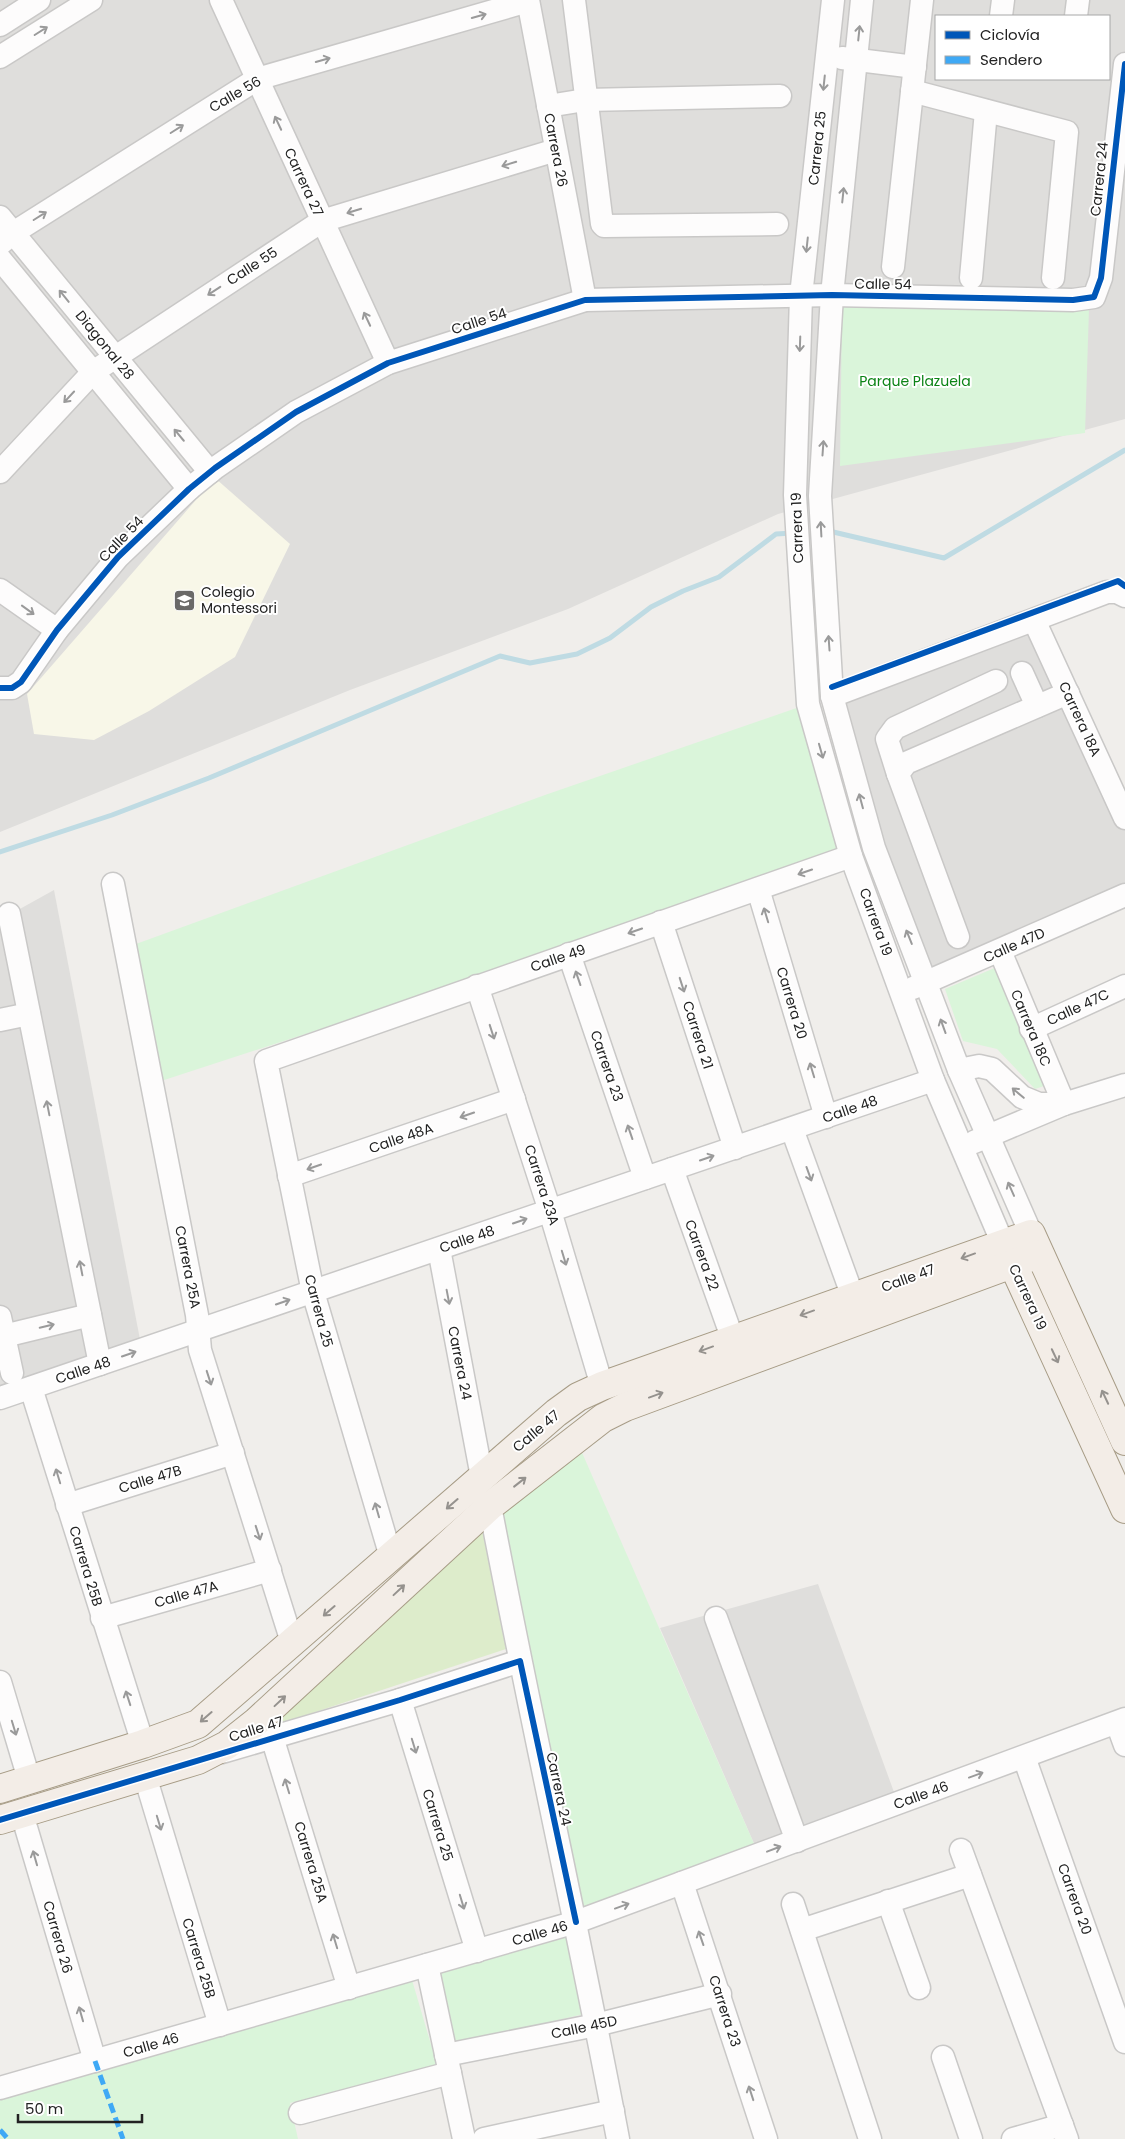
<svg xmlns="http://www.w3.org/2000/svg" width="1125" height="2139" viewBox="0 0 1125 2139" font-family="Poppins,sans-serif">
<style>
.residential{fill:#dfdedc;fill-rule:evenodd}
.education{fill:#f8f7e8}
.grass{fill:#ddeccb}
.park{fill:#daf5da}
.lines{fill:none;stroke-linecap:round;stroke-linejoin:round}
.stream{stroke:#bfdbe3;stroke-width:5}
.minor-casing{stroke:#c9c8c7;stroke-width:25}
.major-casing{stroke:#a79c86;stroke-width:30}
.minor{stroke:#fdfcfc;stroke-width:22}
.major{stroke:#f3ede7;stroke-width:28}
.quiet{stroke:#3fa9f5;stroke-width:5;stroke-dasharray:10 5;stroke-linecap:butt}
.cycleway-casing{stroke:#fff;stroke-width:9}
.cycleway{stroke:#0057b8;stroke-width:6}
.oneway{stroke:#9a9a9a}
.oneway2{stroke:#95928e}
.labels{text-anchor:middle;stroke-width:4;stroke-linejoin:round;paint-order:stroke}
.street-label{font-size:14px;fill:#222;stroke:#fff}
.park-label{font-size:14px;fill:#0c8416;stroke:#fff}
.poi-label{font-size:14px;fill:#222;stroke:#fff;text-anchor:start}
</style>
<rect width="100%" height="100%" fill="#f0eeeb"/>
<g class="residential">
<path d="M0,0H1125V419L778,514L568,609L350,690L0,832ZM936,16H1109V79H936Z"/>
<path d="M1034,620L1125,818V894L927,982L832,696Z"/>
<path d="M54,890L142,1350L0,1398V920Z"/>
<path d="M818,1584L898,1803L759,1855L660,1628Z"/>
</g>
<path class="education" d="M215,478L290,544L235,657L149,711L94,740L34,734L27,694Z"/>
<path class="grass" d="M482,1529L506,1649L261,1730Z"/>
<g class="park">
<path d="M842,307L1089,309L1085,433L840,466Z"/>
<path d="M808,704L851,856L152,1084L125,948L545,795Z"/>
<path d="M997,967L1044,1086L1035,1089L997,1049L963,1041L945,989Z"/>
<path d="M576,1439L759,1855L576,1922L490,1506Z"/>
<path d="M565,1934L584,2014L451,2045L436,1968Z"/>
<path d="M412,1980L437,2065L290,2103L298,2139H0V2100Z"/>
</g>
<g class="lines">
<g class="stream">
<path d="M829,531L944,558L1125,450"/>
<path d="M0,852L112,815L209,778L500,656L530,663L577,654L610,638L651,607L683,591L719,577L776,534L793,533"/>
</g>
<defs>
<g id="minor">
<path d="M221,0L388,363"/>
<path d="M528,0L585,300"/>
<path d="M574,0L602,224L604,226L777,224"/>
<path d="M833,0L801,296L795,495L808,704L851,856L933,1080L1003,1244"/>
<path d="M862,0L832,295L820,496L832,696L874,848L959,1070L1031,1234"/>
<path d="M1001,16L1003,0"/>
<path d="M1076,16L1078,0"/>
<path d="M0,25L39,0"/>
<path d="M0,57L91,0"/>
<path d="M842,58L915,67"/>
<path d="M912,91L1067,132L1053,278"/>
<path d="M548,106L585,100L780,96"/>
<path d="M0,217L210,472"/>
<path d="M0,244L13,233L257,79L528,1"/>
<path d="M0,259L189,489"/>
<path d="M893,267L922,0"/>
<path d="M971,278L986,111"/>
<path d="M0,472L93,372L322,221L556,150"/>
<path d="M0,590L57,630"/>
<path d="M1034,620L1125,818"/>
<path d="M1022,673L1037,706"/>
<path d="M0,688H12L21,682L57,630L118,557L189,489L215,468L296,412L388,363L585,300L832,295L1073,300L1094,297L1101,278L1125,64"/>
<path d="M832,696L1107,592H1117L1125,596"/>
<path d="M898,774L887,739L895,728L996,681"/>
<path d="M113,884L197,1315L200,1350L292,1642"/>
<path d="M758,889L826,1117"/>
<path d="M9,914L100,1364"/>
<path d="M661,922L735,1148"/>
<path d="M958,937L898,774L906,763L1068,693"/>
<path d="M1000,951L1064,1104"/>
<path d="M569,954L645,1178"/>
<path d="M477,986L550,1211L602,1386"/>
<path d="M913,988L1125,895"/>
<path d="M0,1020L29,1014"/>
<path d="M1031,1029L1125,986"/>
<path d="M959,1070L979,1066L992,1069L1022,1097L1039,1104H1060"/>
<path d="M792,1129L853,1297"/>
<path d="M974,1142L1064,1104L1125,1085"/>
<path d="M672,1169L733,1340"/>
<path d="M289,1176L514,1099"/>
<path d="M439,1249L482,1477"/>
<path d="M0,1317L12,1373"/>
<path d="M4,1336L90,1315"/>
<path d="M31,1388L143,1744"/>
<path d="M0,1398L933,1080"/>
<path d="M67,1505L233,1453"/>
<path d="M490,1506C530,1717 578,1927 618,2139"/>
<path d="M391,1557L313,1292L266,1061L851,856"/>
<path d="M102,1618L270,1570"/>
<path d="M716,1618L797,1841"/>
<path d="M0,1682L29,1779"/>
<path d="M400,1700L477,1951"/>
<path d="M1117,1723L1125,1745"/>
<path d="M272,1737L349,1988"/>
<path d="M222,1752L400,1700L520,1661"/>
<path d="M1024,1757L1125,2042"/>
<path d="M145,1776L220,2025"/>
<path d="M22,1814L95,2061"/>
<path d="M961,1850L1067,2139"/>
<path d="M682,1883L766,2139"/>
<path d="M888,1901L919,1988"/>
<path d="M793,1904L870,2139"/>
<path d="M802,1930L970,1875"/>
<path d="M427,1965L464,2139"/>
<path d="M446,2055L596,2025L720,1994"/>
<path d="M943,2057L971,2139"/>
<path d="M0,2088L576,1922L1125,1719"/>
<path d="M300,2113L450,2073"/>
<path d="M484,2139L613,2111"/>
<path d="M1013,2139L1062,2125"/>
</g>
<g id="major">
<path d="M1005,1247L1125,1509"/>
<path d="M0,1789L143,1744L198,1724L556,1413L578,1397L602,1386L1031,1234L1125,1441"/>
<path d="M0,1820L198,1760L227,1745L256,1722L490,1506L603,1418L625,1407L1039,1254"/>
</g>
</defs>
<use href="#minor" class="minor-casing"/>
<use href="#major" class="major-casing"/>
<use href="#minor" class="minor"/>
<use href="#major" class="major"/>
<g class="quiet">
<path d="M95,2061L123,2139"/>
<path d="M0,2130L8,2139"/>
</g>
<defs>
<g id="cycleway">
<path d="M832,687L1118,581L1125,586"/>
<path d="M0,688H12L21,682L57,630L118,557L189,489L215,468L296,412L388,363L585,300L832,295L1073,300L1094,297L1101,278L1125,64"/>
<path d="M0,1820L400,1700L520,1661L576,1922"/>
</g>
</defs>
<use href="#cycleway" class="cycleway-casing"/>
<use href="#cycleway" class="cycleway"/>
</g>
<defs><path id="oneway-shaft" d="M-6 0H5M1.5-3L5.5 0L1.5 3" fill="none" stroke-width="1.6" stroke-linecap="round" stroke-linejoin="round" transform="scale(1.25)"/></defs>
<g class="oneway">
<use href="#oneway-shaft" transform="translate(479 16) rotate(-16)"/>
<use href="#oneway-shaft" transform="translate(41 31) rotate(-32)"/>
<use href="#oneway-shaft" transform="translate(859 33) rotate(-84)"/>
<use href="#oneway-shaft" transform="translate(323 60) rotate(-16)"/>
<use href="#oneway-shaft" transform="translate(824 83) rotate(96)"/>
<use href="#oneway-shaft" transform="translate(278 123) rotate(-115)"/>
<use href="#oneway-shaft" transform="translate(177 129) rotate(-32)"/>
<use href="#oneway-shaft" transform="translate(509 164) rotate(163)"/>
<use href="#oneway-shaft" transform="translate(843 195) rotate(-84)"/>
<use href="#oneway-shaft" transform="translate(354 211) rotate(163)"/>
<use href="#oneway-shaft" transform="translate(40 216) rotate(-32)"/>
<use href="#oneway-shaft" transform="translate(807 245) rotate(96)"/>
<use href="#oneway-shaft" transform="translate(214 291) rotate(147)"/>
<use href="#oneway-shaft" transform="translate(64 296) rotate(-129)"/>
<use href="#oneway-shaft" transform="translate(367 319) rotate(-115)"/>
<use href="#oneway-shaft" transform="translate(800 344) rotate(92)"/>
<use href="#oneway-shaft" transform="translate(69 397) rotate(133)"/>
<use href="#oneway-shaft" transform="translate(179 435) rotate(-130)"/>
<use href="#oneway-shaft" transform="translate(823 448) rotate(-86)"/>
<use href="#oneway-shaft" transform="translate(821 529) rotate(-93)"/>
<use href="#oneway-shaft" transform="translate(28 610) rotate(36)"/>
<use href="#oneway-shaft" transform="translate(829 643) rotate(-94)"/>
<use href="#oneway-shaft" transform="translate(821 751) rotate(74)"/>
<use href="#oneway-shaft" transform="translate(861 801) rotate(-105)"/>
<use href="#oneway-shaft" transform="translate(805 872) rotate(161)"/>
<use href="#oneway-shaft" transform="translate(766 915) rotate(-107)"/>
<use href="#oneway-shaft" transform="translate(635 931) rotate(161)"/>
<use href="#oneway-shaft" transform="translate(909 937) rotate(-112)"/>
<use href="#oneway-shaft" transform="translate(578 978) rotate(-109)"/>
<use href="#oneway-shaft" transform="translate(682 985) rotate(72)"/>
<use href="#oneway-shaft" transform="translate(943 1026) rotate(-110)"/>
<use href="#oneway-shaft" transform="translate(492 1032) rotate(72)"/>
<use href="#oneway-shaft" transform="translate(812 1070) rotate(-107)"/>
<use href="#oneway-shaft" transform="translate(1018 1093) rotate(-140)"/>
<use href="#oneway-shaft" transform="translate(48 1108) rotate(-101)"/>
<use href="#oneway-shaft" transform="translate(467 1115) rotate(161)"/>
<use href="#oneway-shaft" transform="translate(630 1132) rotate(-109)"/>
<use href="#oneway-shaft" transform="translate(707 1158) rotate(-19)"/>
<use href="#oneway-shaft" transform="translate(314 1167) rotate(161)"/>
<use href="#oneway-shaft" transform="translate(809 1174) rotate(70)"/>
<use href="#oneway-shaft" transform="translate(1011 1189) rotate(-114)"/>
<use href="#oneway-shaft" transform="translate(520 1221) rotate(-19)"/>
<use href="#oneway-shaft" transform="translate(564 1258) rotate(73)"/>
<use href="#oneway-shaft" transform="translate(81 1268) rotate(-101)"/>
<use href="#oneway-shaft" transform="translate(448 1297) rotate(79)"/>
<use href="#oneway-shaft" transform="translate(283 1302) rotate(-19)"/>
<use href="#oneway-shaft" transform="translate(47 1326) rotate(-13)"/>
<use href="#oneway-shaft" transform="translate(129 1354) rotate(-19)"/>
<use href="#oneway-shaft" transform="translate(209 1378) rotate(72)"/>
<use href="#oneway-shaft" transform="translate(58 1476) rotate(-107)"/>
<use href="#oneway-shaft" transform="translate(377 1510) rotate(-106)"/>
<use href="#oneway-shaft" transform="translate(258 1533) rotate(72)"/>
<use href="#oneway-shaft" transform="translate(128 1698) rotate(-108)"/>
<use href="#oneway-shaft" transform="translate(14 1728) rotate(73)"/>
<use href="#oneway-shaft" transform="translate(414 1746) rotate(73)"/>
<use href="#oneway-shaft" transform="translate(976 1775) rotate(-20)"/>
<use href="#oneway-shaft" transform="translate(287 1786) rotate(-107)"/>
<use href="#oneway-shaft" transform="translate(159 1823) rotate(73)"/>
<use href="#oneway-shaft" transform="translate(774 1849) rotate(-21)"/>
<use href="#oneway-shaft" transform="translate(35 1858) rotate(-106)"/>
<use href="#oneway-shaft" transform="translate(462 1902) rotate(73)"/>
<use href="#oneway-shaft" transform="translate(622 1906) rotate(-20)"/>
<use href="#oneway-shaft" transform="translate(701 1938) rotate(-109)"/>
<use href="#oneway-shaft" transform="translate(335 1941) rotate(-107)"/>
<use href="#oneway-shaft" transform="translate(81 2014) rotate(-106)"/>
<use href="#oneway-shaft" transform="translate(751 2093) rotate(-108)"/>
</g>
<g class="oneway2">
<use href="#oneway-shaft" transform="translate(968 1256) rotate(160)"/>
<use href="#oneway-shaft" transform="translate(807 1313) rotate(160)"/>
<use href="#oneway-shaft" transform="translate(706 1349) rotate(160)"/>
<use href="#oneway-shaft" transform="translate(1055 1356) rotate(65)"/>
<use href="#oneway-shaft" transform="translate(656 1395) rotate(-20)"/>
<use href="#oneway-shaft" transform="translate(1105 1397) rotate(-115)"/>
<use href="#oneway-shaft" transform="translate(520 1482) rotate(-38)"/>
<use href="#oneway-shaft" transform="translate(452 1504) rotate(139)"/>
<use href="#oneway-shaft" transform="translate(399 1590) rotate(-43)"/>
<use href="#oneway-shaft" transform="translate(329 1611) rotate(139)"/>
<use href="#oneway-shaft" transform="translate(280 1701) rotate(-43)"/>
<use href="#oneway-shaft" transform="translate(206 1717) rotate(139)"/>
</g>
<defs>
<symbol id="school-square" viewBox="-11 -11 22 22"><rect x="-9" y="-9" width="18" height="18" rx="4" fill="#6a6968" stroke="#fff"/><path d="M0-5L7-2L0 1L-7-2ZM-4 1L0 2.5L4 1V4Q0 6-4 4Z" fill="#fff"/></symbol>
</defs>
<g fill-rule="evenodd">
<use href="#school-square" x="172" y="588" width="25" height="25"/>
</g>
<g class="labels">
<g class="street-label">
<text transform="translate(235 94) rotate(-30)" y="5">Calle 56</text>
<text transform="translate(817 148) rotate(-84)" y="5">Carrera 25</text>
<text transform="translate(556 150) rotate(79)" y="5">Carrera 26</text>
<text transform="translate(1099 179) rotate(-84)" y="5">Carrera 24</text>
<text transform="translate(304 182) rotate(65)" y="5">Carrera 27</text>
<text transform="translate(252 266) rotate(-33)" y="5">Calle 55</text>
<text transform="translate(883 284) rotate(1)" y="5">Calle 54</text>
<text transform="translate(479 321) rotate(-18)" y="5">Calle 54</text>
<text transform="translate(105 345) rotate(51)" y="5">Diagonal 28</text>
<text transform="translate(797 528) rotate(-92)" y="5">Carrera 19</text>
<text transform="translate(121 539) rotate(-46)" y="5">Calle 54</text>
<text transform="translate(1080 719) rotate(65)" y="5">Carrera 18A</text>
<text transform="translate(876 922) rotate(70)" y="5">Carrera 19</text>
<text transform="translate(1014 945) rotate(-24)" y="5">Calle 47D</text>
<text transform="translate(558 958) rotate(-19)" y="5">Calle 49</text>
<text transform="translate(792 1003) rotate(73)" y="5">Carrera 20</text>
<text transform="translate(1078 1007) rotate(-25)" y="5">Calle 47C</text>
<text transform="translate(1031 1028) rotate(67)" y="5">Carrera 18C</text>
<text transform="translate(698 1035) rotate(72)" y="5">Carrera 21</text>
<text transform="translate(607 1066) rotate(71)" y="5">Carrera 23</text>
<text transform="translate(850 1109) rotate(-19)" y="5">Calle 48</text>
<text transform="translate(401 1138) rotate(-19)" y="5">Calle 48A</text>
<text transform="translate(542 1185) rotate(72)" y="5">Carrera 23A</text>
<text transform="translate(467 1239) rotate(-19)" y="5">Calle 48</text>
<text transform="translate(702 1255) rotate(70)" y="5">Carrera 22</text>
<text transform="translate(188 1267) rotate(79)" y="5">Carrera 25A</text>
<text transform="translate(908 1278) rotate(-20)" y="5">Calle 47</text>
<text transform="translate(1028 1297) rotate(65)" y="5">Carrera 19</text>
<text transform="translate(319 1311) rotate(75)" y="5">Carrera 25</text>
<text transform="translate(460 1363) rotate(79)" y="5">Carrera 24</text>
<text transform="translate(83 1370) rotate(-19)" y="5">Calle 48</text>
<text transform="translate(536 1431) rotate(-40)" y="5">Calle 47</text>
<text transform="translate(150 1479) rotate(-17)" y="5">Calle 47B</text>
<text transform="translate(86 1566) rotate(73)" y="5">Carrera 25B</text>
<text transform="translate(186 1594) rotate(-16)" y="5">Calle 47A</text>
<text transform="translate(256 1729) rotate(-17)" y="5">Calle 47</text>
<text transform="translate(559 1789) rotate(78)" y="5">Carrera 24</text>
<text transform="translate(921 1795) rotate(-20)" y="5">Calle 46</text>
<text transform="translate(438 1825) rotate(73)" y="5">Carrera 25</text>
<text transform="translate(311 1862) rotate(73)" y="5">Carrera 25A</text>
<text transform="translate(1075 1899) rotate(70)" y="5">Carrera 20</text>
<text transform="translate(540 1933) rotate(-16)" y="5">Calle 46</text>
<text transform="translate(58 1937) rotate(74)" y="5">Carrera 26</text>
<text transform="translate(199 1958) rotate(73)" y="5">Carrera 25B</text>
<text transform="translate(725 2011) rotate(72)" y="5">Carrera 23</text>
<text transform="translate(584 2027) rotate(-12)" y="5">Calle 45D</text>
<text transform="translate(151 2045) rotate(-16)" y="5">Calle 46</text>
</g>
<g class="park-label">
<text x="915" y="386">Parque Plazuela</text>
</g>
<g class="poi-label">
<text x="201" y="597">Colegio<tspan x="201" dy="16">Montessori</tspan></text>
</g>
</g>
<rect x="935" y="15" width="175" height="65" fill="#ffffff" stroke="#a7a7a7"/>
<rect x="945" y="31" width="25" height="8" fill="#0057b8" stroke="#a7a7a7"/>
<text x="980" y="40" font-size="15" fill="#222222">Ciclovía</text>
<rect x="945" y="56" width="25" height="8" fill="#3fa9f5" stroke="#a7a7a7"/>
<text x="980" y="65" font-size="15" fill="#222222">Sendero</text>
<path d="M18 2114v8h124v-8" fill="none" stroke="#222222" stroke-width="2.5"/>
<text x="25" y="2114" font-size="15" fill="#222222" stroke="#ffffff" stroke-width="4" paint-order="stroke">50 m</text>
</svg>
